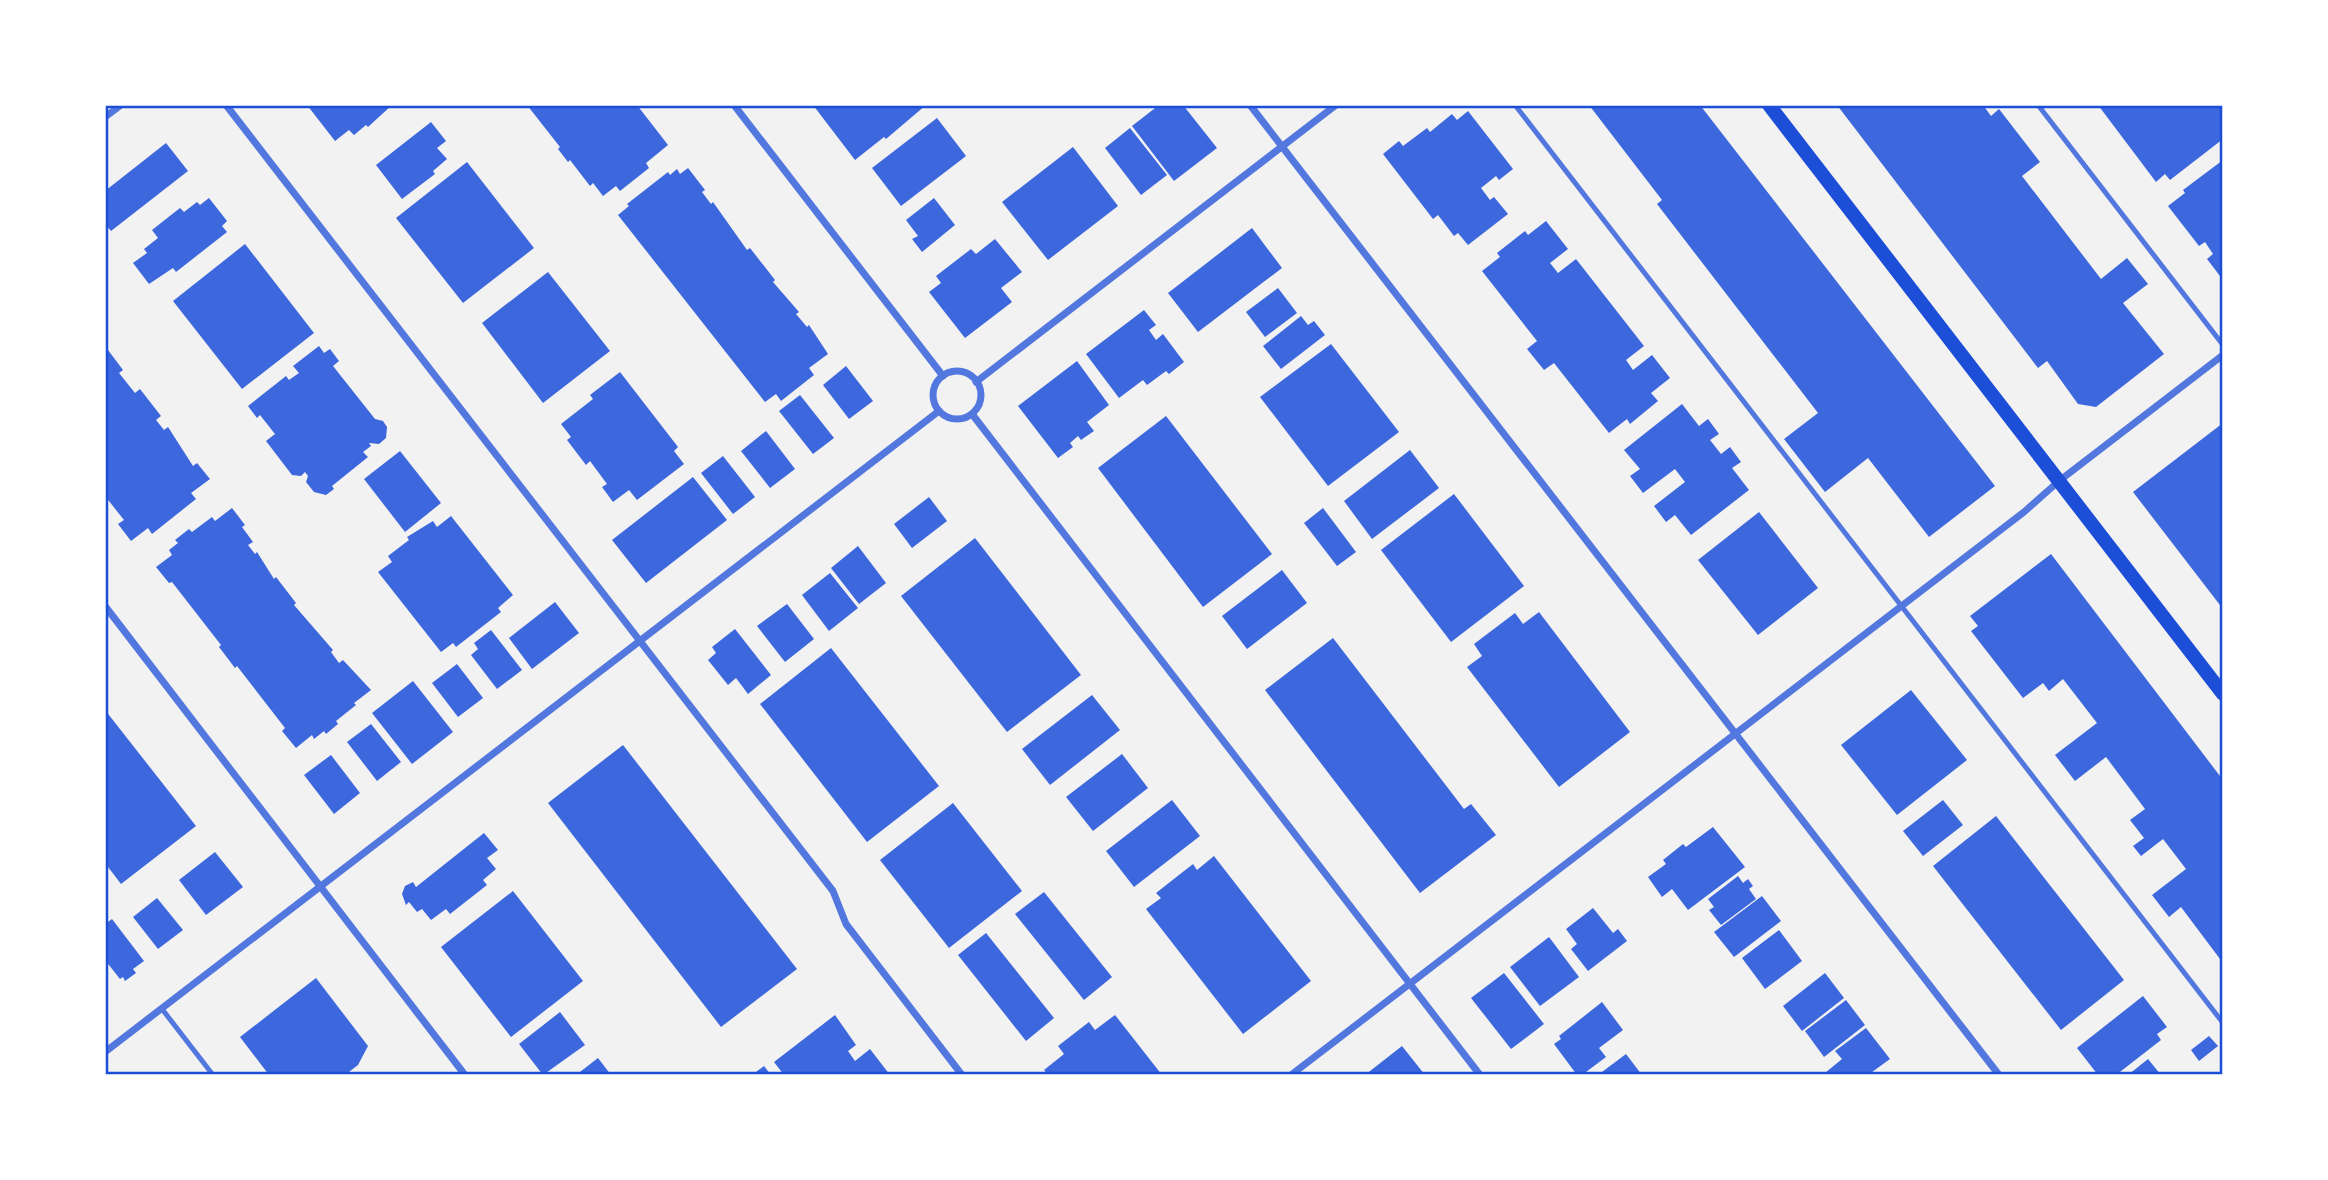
<svg xmlns="http://www.w3.org/2000/svg" width="2328" height="1180" viewBox="0 0 2328 1180" font-family="Raleway,sans-serif">
<style>
.building{fill:#3d67dc}
.lines{fill:none;stroke-linecap:round;stroke-linejoin:round}
.service{stroke:#5277de;stroke-width:5}
.minor{stroke:#5277de;stroke-width:7}
.secondary{stroke:#1d4ed8;stroke-width:14}
.neatline{fill:none;stroke:#1d4ed8;stroke-width:2.5}
</style>
<rect width="100%" height="100%" fill="#f2f2f2"/>
<g class="building">
<path d="M307,105H392L368,127L366,125L354,135L349,130L335,141Z"/>
<path d="M527,105H637L668,145L646,163L649,168L620,191L616,186L603,196L593,183L590,186L570,160L568,162L558,149L560,147Z"/>
<path d="M813,105H926L886,139L884,137L855,160Z"/>
<path d="M1159,105H1183L1217,148L1174,181L1132,126Z"/>
<path d="M1589,105H1700L1995,486L1929,537L1868,458L1825,492L1784,439L1818,413L1657,204L1662,200Z"/>
<path d="M1837,105H1983L1991,116L1999,109L2040,162L2022,176L2101,279L2127,258L2148,284L2123,303L2164,354L2096,407L2078,404L2047,361L2038,368Z"/>
<path d="M2098,105H2220L2223,110V139L2170,180L2165,174L2156,182Z"/>
<path d="M1468,111L1513,169L1499,180L1496,176L1481,188L1490,200L1494,197L1508,214L1468,245L1458,233L1454,236L1438,215L1433,219L1383,154L1399,141L1403,146L1427,128L1430,132L1452,114L1457,120Z"/>
<path d="M937,118L966,156L901,206L872,168Z"/>
<path d="M431,122L446,141L437,148L447,159L433,171L435,174L402,199L376,165Z"/>
<path d="M1130,128L1167,175L1141,195L1105,148Z"/>
<path d="M166,143L188,171L111,231L105,224V191Z"/>
<path d="M1073,147L1118,206L1048,260L1002,202Z"/>
<path d="M2223,160V280L2207,259L2213,254L2205,242L2199,246L2168,206L2185,193L2183,190Z"/>
<path d="M467,162L534,248L463,303L396,218Z"/>
<path d="M688,168L705,190L702,192L711,204L713,202L747,250L750,248L775,280L773,282L799,312L796,314L807,327L809,325L828,354L809,368L814,375L781,401L776,394L765,402L618,215L629,206L627,204L668,172L670,175L677,169L680,174Z"/>
<path d="M209,198L227,221L222,226L227,232L176,272L173,268L149,284L133,263L147,253L144,249L158,238L152,230L180,208L184,212L197,202L200,205Z"/>
<path d="M934,198L955,225L922,252L912,239L918,236L906,220Z"/>
<path d="M1546,221L1568,249L1550,263L1558,273L1576,259L1644,346L1626,360L1633,370L1652,355L1670,378L1651,393L1658,401L1630,424L1627,419L1609,433L1554,363L1544,370L1527,349L1537,341L1482,271L1500,257L1497,253L1525,231L1528,235Z"/>
<path d="M1252,228L1282,268L1198,332L1168,293Z"/>
<path d="M995,239L1022,272L1001,288L1012,302L965,338L929,292L941,283L936,276L971,249L976,254Z"/>
<path d="M245,244L314,333L242,389L173,301Z"/>
<path d="M548,272L610,351L543,403L482,323Z"/>
<path d="M1278,288L1297,313L1265,337L1246,312Z"/>
<path d="M1144,310L1156,325L1149,330L1156,340L1163,334L1184,362L1169,374L1166,371L1147,385L1143,380L1119,398L1086,354Z"/>
<path d="M1301,316L1308,325L1314,321L1325,335L1281,369L1263,346Z"/>
<path d="M1331,344L1399,432L1328,486L1260,397Z"/>
<path d="M105,346L123,370L119,373L135,393L140,389L161,416L156,420L164,430L168,427L193,466L197,463L210,479L191,493L196,499L152,534L148,528L131,541L118,524L124,520L105,496Z"/>
<path d="M319,346L324,353L330,349L339,361L333,366L375,419L383,421L387,427L386,438L379,444L369,443L371,446L363,452L368,457L332,486L334,489L326,495L314,492L306,482L308,476L305,472L301,476L292,475L266,441L275,434L260,415L257,418L248,406L286,376L289,380L299,373L293,366Z"/>
<path d="M1077,361L1109,405L1087,422L1094,431L1081,440L1078,436L1070,443L1073,447L1058,458L1018,406Z"/>
<path d="M846,366L873,401L849,419L823,385Z"/>
<path d="M620,372L678,447L674,451L684,464L637,500L629,490L613,502L602,487L607,484L590,461L586,465L567,440L571,437L561,424L593,399L590,395Z"/>
<path d="M800,395L834,438L813,454L779,411Z"/>
<path d="M1682,404L1699,426L1708,419L1719,434L1710,440L1721,454L1730,447L1741,462L1732,468L1749,490L1691,535L1675,515L1666,522L1654,506L1685,482L1675,469L1643,493L1630,476L1640,469L1624,450Z"/>
<path d="M1166,416L1272,554L1203,607L1098,468Z"/>
<path d="M2223,423V609L2133,492Z"/>
<path d="M766,431L795,469L770,488L741,451Z"/>
<path d="M1410,450L1439,488L1372,539L1344,501Z"/>
<path d="M400,451L441,503L405,532L364,479Z"/>
<path d="M723,456L755,497L733,514L701,473Z"/>
<path d="M693,477L727,520L646,583L612,540Z"/>
<path d="M1454,494L1524,586L1451,642L1381,550Z"/>
<path d="M929,497L947,521L912,548L894,524Z"/>
<path d="M232,508L245,525L242,527L253,542L248,545L255,554L257,552L274,579L276,577L296,603L294,605L333,650L331,652L339,663L343,660L371,690L354,703L356,705L336,721L338,724L326,734L324,731L314,739L312,735L296,748L282,731L285,728L237,666L235,668L219,647L221,645L172,582L169,583L156,567L172,555L169,550L178,543L175,540L189,529L192,532L212,517L215,521Z"/>
<path d="M1323,508L1356,552L1337,566L1304,523Z"/>
<path d="M1759,512L1818,588L1758,635L1698,560Z"/>
<path d="M451,516L513,595L498,608L501,612L456,647L453,643L441,652L378,572L392,562L388,556L409,540L407,537L433,521L437,527Z"/>
<path d="M975,538L1081,675L1007,732L901,596Z"/>
<path d="M858,546L886,583L859,604L831,568Z"/>
<path d="M2051,554L2223,780V963L2181,907L2169,917L2152,895L2186,869L2163,839L2141,856L2133,846L2144,838L2130,820L2145,809L2106,757L2075,781L2055,755L2097,723L2063,679L2049,691L2043,683L2023,698L1971,631L1978,626L1970,616Z"/>
<path d="M1282,570L1307,603L1247,649L1222,616Z"/>
<path d="M830,573L858,608L829,631L802,595Z"/>
<path d="M555,602L579,633L532,669L509,638Z"/>
<path d="M787,604L814,639L785,662L757,626Z"/>
<path d="M1539,612L1630,732L1559,787L1467,667L1482,656L1474,644L1515,613L1523,624Z"/>
<path d="M735,629L771,675L748,694L736,678L728,685L708,660L716,653L712,647Z"/>
<path d="M491,630L522,670L497,689L471,655L478,649L474,643Z"/>
<path d="M1333,638L1464,809L1471,804L1496,835L1420,893L1265,690Z"/>
<path d="M831,648L939,786L867,842L760,704Z"/>
<path d="M457,664L483,698L458,717L432,683Z"/>
<path d="M413,681L453,732L412,764L372,713Z"/>
<path d="M1911,690L1967,760L1897,815L1841,745Z"/>
<path d="M1092,695L1120,730L1050,785L1022,749Z"/>
<path d="M105,710L196,826L121,884L105,863Z"/>
<path d="M371,724L401,762L377,781L347,742Z"/>
<path d="M623,745L797,969L721,1027L548,803Z"/>
<path d="M1122,754L1148,788L1093,831L1066,797Z"/>
<path d="M331,755L360,793L334,814L304,775Z"/>
<path d="M1172,800L1200,836L1134,887L1106,851Z"/>
<path d="M1943,800L1963,825L1923,856L1903,831Z"/>
<path d="M953,803L1022,891L949,948L880,860Z"/>
<path d="M1996,816L2124,980L2061,1030L1933,866Z"/>
<path d="M1713,827L1745,867L1688,910L1672,889L1662,897L1648,877L1666,864L1663,860L1683,844L1686,847Z"/>
<path d="M484,833L498,850L487,858L496,869L483,880L487,885L450,914L446,909L431,920L422,909L417,912L409,902L406,905L402,894L405,886L413,882L416,887Z"/>
<path d="M215,852L243,887L206,915L179,880Z"/>
<path d="M1214,856L1311,981L1243,1034L1146,909L1161,898L1156,893L1193,864L1197,870Z"/>
<path d="M1738,876L1743,883L1748,879L1753,886L1749,889L1756,899L1721,925L1709,910L1714,907L1708,899Z"/>
<path d="M513,891L583,981L511,1037L441,947Z"/>
<path d="M1044,892L1112,977L1084,1000L1015,914Z"/>
<path d="M1762,896L1781,921L1734,957L1714,932Z"/>
<path d="M157,898L183,930L158,949L133,917Z"/>
<path d="M1593,908L1613,933L1618,929L1627,941L1588,971L1571,949L1577,944L1566,929Z"/>
<path d="M112,919L144,961L133,969L136,973L125,981L123,977L120,979L105,960V924Z"/>
<path d="M1779,930L1802,961L1765,989L1742,958Z"/>
<path d="M986,933L1054,1018L1026,1041L958,955Z"/>
<path d="M1549,937L1579,977L1540,1006L1510,967Z"/>
<path d="M1504,973L1544,1024L1511,1049L1471,998Z"/>
<path d="M1825,973L1844,998L1802,1031L1783,1006Z"/>
<path d="M316,978L368,1046L358,1065L345,1075H269L240,1037Z"/>
<path d="M2143,996L2167,1027L2157,1034L2161,1040L2116,1075H2098L2077,1048Z"/>
<path d="M1846,1000L1865,1025L1824,1057L1805,1031Z"/>
<path d="M1602,1002L1623,1030L1599,1048L1606,1057L1582,1075H1577L1554,1044L1561,1039L1559,1036Z"/>
<path d="M560,1012L585,1045L543,1075L519,1044Z"/>
<path d="M835,1015L856,1045L848,1051L855,1061L870,1049L890,1075H784L774,1062Z"/>
<path d="M1115,1015L1162,1075H1048L1044,1070L1064,1054L1058,1046L1089,1022L1095,1030Z"/>
<path d="M1866,1028L1890,1059L1868,1075H1827L1825,1073L1842,1059L1835,1051Z"/>
<path d="M2209,1036L2218,1046L2199,1061L2191,1050Z"/>
<path d="M1402,1046L1425,1075H1365Z"/>
<path d="M1626,1054L1642,1075H1598Z"/>
<path d="M598,1058L611,1075H576Z"/>
<path d="M2148,1059L2161,1075H2128Z"/>
<path d="M764,1066L771,1075H752Z"/>
</g>
<g class="lines">
<g class="service">
<path d="M1515,105L2223,1023"/>
<path d="M2038,105L2223,345"/>
<path d="M162,1009L213,1075"/>
</g>
<g class="minor">
<path d="M226,105L833,891L846,924L962,1075"/>
<path d="M734,105L943,376"/>
<path d="M1250,105L1999,1075"/>
<path d="M105,117L121,105"/>
<circle cx="957" cy="395" r="24"/>
<path d="M976,382L1336,105"/>
<path d="M972,414L1480,1075"/>
<path d="M105,606L465,1075"/>
<path d="M105,1052L939,411"/>
<path d="M1291,1075L2024,512L2059,481L2223,355"/>
</g>
<path class="secondary" d="M1769,105L2223,694"/>
</g>
<rect width="2328" height="1180" fill="none" stroke="#ffffff" stroke-width="214"/>
<rect x="107" y="107" width="2114" height="966" class="neatline"/>
</svg>
